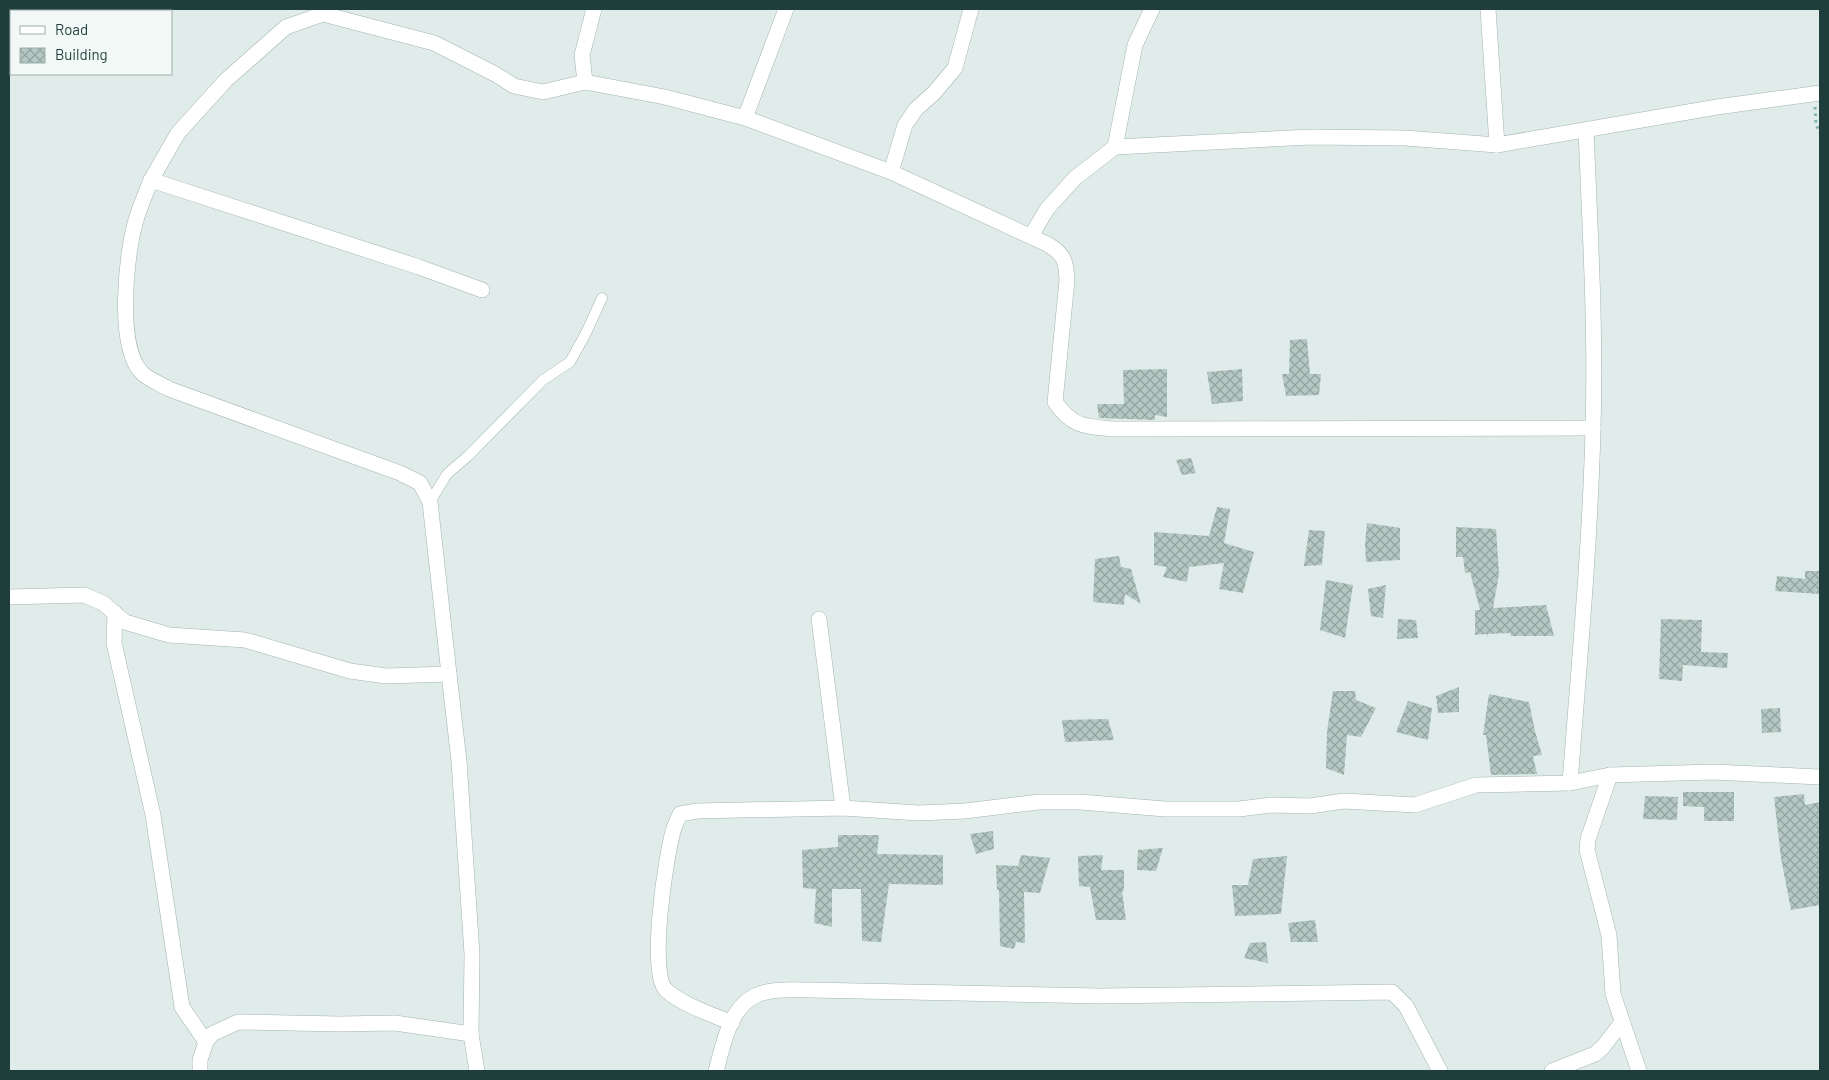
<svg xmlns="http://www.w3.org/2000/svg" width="1829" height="1080" viewBox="0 0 1829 1080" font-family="Barlow,sans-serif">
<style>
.building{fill:url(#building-cross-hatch)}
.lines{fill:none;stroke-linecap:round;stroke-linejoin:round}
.service-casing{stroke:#a2b4b1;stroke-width:11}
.minor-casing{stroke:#a2b4b1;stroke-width:16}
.path{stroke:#7eb2ab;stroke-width:3;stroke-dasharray:2.5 4;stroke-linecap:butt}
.service{stroke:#fff;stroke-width:10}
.minor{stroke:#fff;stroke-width:15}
</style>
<defs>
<pattern id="building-cross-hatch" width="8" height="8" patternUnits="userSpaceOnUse" patternTransform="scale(1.25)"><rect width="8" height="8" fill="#b5c7c2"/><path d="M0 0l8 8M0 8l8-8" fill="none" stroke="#93a39f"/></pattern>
</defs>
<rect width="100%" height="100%" fill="#e0ece9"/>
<g class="building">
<path d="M1307,339L1310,374H1321L1319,395L1286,396L1282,374H1289L1290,340Z"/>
<path d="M1167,369V417L1155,415V420L1099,418L1097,404H1124L1123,370Z"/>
<path d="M1242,369L1243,401L1212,404L1207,372Z"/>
<path d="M1191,458L1196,473L1182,475L1176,460Z"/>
<path d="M1217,507L1230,509L1224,543L1254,552L1243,593L1219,589L1224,563L1189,567L1187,582L1163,577L1167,567L1154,565V532L1209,536Z"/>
<path d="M1367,523L1400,528V560L1366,562L1365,544Z"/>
<path d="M1456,527L1496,529L1499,574L1493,608L1546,605L1554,636H1511L1510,633L1488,634L1487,638V634L1475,635V610H1480L1470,572L1465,573L1463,557H1456Z"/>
<path d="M1309,530L1325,531L1322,565L1304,566Z"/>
<path d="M1119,556L1121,567L1131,569L1141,604L1125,594L1124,605L1093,602L1095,559Z"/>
<path d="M1805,571H1820V594L1775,591L1777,576L1805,579Z"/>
<path d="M1326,580L1353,585L1345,638L1320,630Z"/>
<path d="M1386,585L1383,618L1371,616L1368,589Z"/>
<path d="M1398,619L1416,620L1418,638L1397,639Z"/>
<path d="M1661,619L1702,620L1701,652L1728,653L1727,668L1683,665L1682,681L1659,679Z"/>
<path d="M1459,687V712L1438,713L1436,696Z"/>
<path d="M1333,691H1355L1356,700L1376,708L1361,737L1347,735L1344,775L1326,768L1327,732Z"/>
<path d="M1489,694L1529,702L1535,731L1542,755L1533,756L1537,774L1491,775L1486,735H1483Z"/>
<path d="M1408,701L1432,708L1428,740L1396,732Z"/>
<path d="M1780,708L1781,732L1762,733L1761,709Z"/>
<path d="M1108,719L1114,740L1065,742L1062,720Z"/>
<path d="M1683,792H1734V821H1704V807L1683,806Z"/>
<path d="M1804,794L1805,805L1820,802V905L1791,910L1781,858L1774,797Z"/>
<path d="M1645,796L1678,797L1677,820L1643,819Z"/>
<path d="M993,831L994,849L976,854L970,834Z"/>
<path d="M838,835H879L877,854L943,855V885L889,884L881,942L862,941L861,889H832V927L814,923L816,889L803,888L802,850L838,847Z"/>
<path d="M1163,848L1156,871L1137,870L1138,850Z"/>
<path d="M1021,855L1050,858L1040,893L1024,892L1025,943L1016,942L1014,949L1000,946L999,890H997L996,865L1018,866Z"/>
<path d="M1103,855L1101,870H1124V891H1122L1126,920H1096L1090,887L1079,886L1078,856Z"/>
<path d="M1287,856L1281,914L1235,916L1232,885H1248L1253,859Z"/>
<path d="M1315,920L1318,942H1291L1288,923Z"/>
<path d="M1266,942L1268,963L1244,958L1250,943Z"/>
</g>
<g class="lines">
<defs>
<path id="service" d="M430,502L447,474L468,456L543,380L570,362L586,333L602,298"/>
<g id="minor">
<path d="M1488,9L1497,145"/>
<path d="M44,11L47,9"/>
<path d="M9,41L11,38"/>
<path d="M585,82L582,55L594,9"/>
<path d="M745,118L786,9"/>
<path d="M1115,147L1311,137L1405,138L1497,145L1717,107L1820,93"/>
<path d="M891,172L905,125L916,109L934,93L955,68L971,9"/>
<path d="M151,180L178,133L226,80L286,27L323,14L434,43L495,74L514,86L543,92L585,82L665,97L745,118L891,172L1047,244C1064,254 1066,260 1067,280L1055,402C1073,427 1083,426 1112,429L1593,428"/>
<path d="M1031,236L1047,209L1075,178L1115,147L1135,45L1152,9"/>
<path d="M9,597L84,595L103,603L125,622L169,635L245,640L350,671L386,676L449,674L430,502L420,483L400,473L169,389C161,384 149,380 142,373C116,347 126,253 136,220C140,206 146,193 151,180L419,267L482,290"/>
<path d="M115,613L114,643L153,815L182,1007L206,1042"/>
<path d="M819,619L843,808"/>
<path d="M449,674L459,761L472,954L471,1034L477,1071"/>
<path d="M1610,775L1588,839L1587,850L1609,935L1613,994L1639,1071"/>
<path d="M1570,783C1579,665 1590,547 1593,429C1596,329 1590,230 1586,130"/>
<path d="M732,1023C713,1015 681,1004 666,990C648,973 666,853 674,828C676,823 678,818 680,814L697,811L843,808L918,813L965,811L1039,802H1080L1165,809H1239L1272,805L1310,806L1344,801L1415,805L1476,785L1570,783L1610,775L1713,772L1820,777"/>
<path d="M200,1071V1060L206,1042L212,1034L238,1022L340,1024L395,1023L471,1034"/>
<path d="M716,1071C723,1046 729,1007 757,995C772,988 794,990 810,990L1100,996L1392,992L1406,1006L1440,1071"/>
<path d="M1552,1071L1595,1054L1603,1047L1622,1022"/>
</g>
</defs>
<use href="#service" class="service-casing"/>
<use href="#minor" class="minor-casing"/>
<path class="path" d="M1815,107L1816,124L1820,133"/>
<use href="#service" class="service"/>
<use href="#minor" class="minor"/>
</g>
<rect width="1829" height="1080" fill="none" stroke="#1f3e3b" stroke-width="20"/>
<rect x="10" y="10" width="162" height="65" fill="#f1f8f6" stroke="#9daeab"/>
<rect x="20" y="26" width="25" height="8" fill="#ffffff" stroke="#9daeab"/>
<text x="55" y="35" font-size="15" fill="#1f3e3b">Road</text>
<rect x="20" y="48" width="25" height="15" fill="url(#building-cross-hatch)" stroke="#9daeab"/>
<text x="55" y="60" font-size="15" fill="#1f3e3b">Building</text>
</svg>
